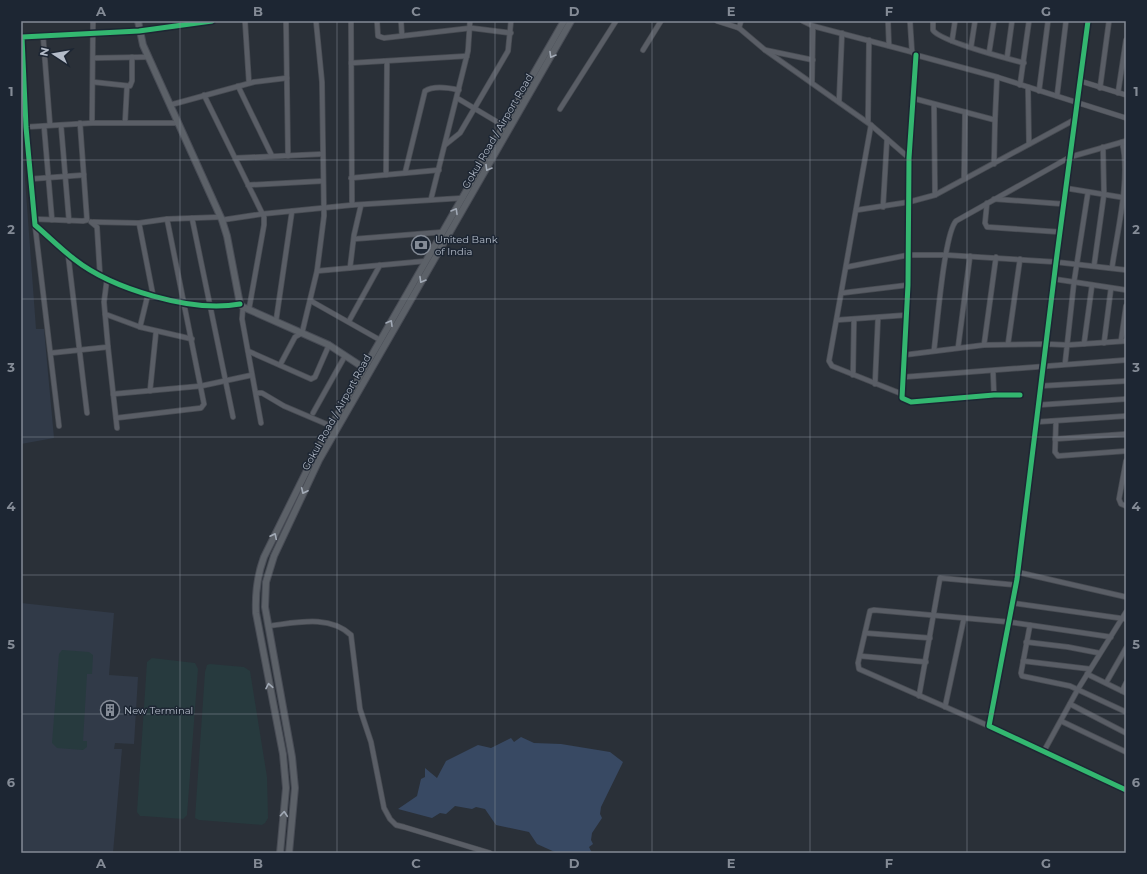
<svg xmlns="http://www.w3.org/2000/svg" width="1147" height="874" viewBox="0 0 1147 874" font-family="Montserrat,sans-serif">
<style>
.airport{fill:#313a48}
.green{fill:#273a3e}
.water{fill:#384963}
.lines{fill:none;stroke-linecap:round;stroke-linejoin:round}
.minor-casing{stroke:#484c53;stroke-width:6}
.major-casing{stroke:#484c55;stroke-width:8}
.minor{stroke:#5a5e66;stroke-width:4.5}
.major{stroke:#5c6168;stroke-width:6}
.cycleway-casing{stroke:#1d2633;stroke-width:8}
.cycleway{stroke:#33b770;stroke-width:5}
.oneway{stroke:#a2aab6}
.grid{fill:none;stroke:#848b96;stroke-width:1;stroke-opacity:0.55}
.labels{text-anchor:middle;stroke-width:3;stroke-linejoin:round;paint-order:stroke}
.street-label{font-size:10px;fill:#b4bcc9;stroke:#1d2633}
.poi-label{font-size:10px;fill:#b4bcc9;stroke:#1d2633;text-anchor:start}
.neatline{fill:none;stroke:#848b96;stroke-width:1.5}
.grid-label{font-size:13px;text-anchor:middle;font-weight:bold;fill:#848b96}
</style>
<rect width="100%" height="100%" fill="#2a3038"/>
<g class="airport">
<path d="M21,124L36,329H44L54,438L21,444Z"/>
<path d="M21,603L114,613L109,675L138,677L134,744L115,743L114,749H122L113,853H21Z"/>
</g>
<g class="green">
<path d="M62,650L89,652L93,655L92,674H87L83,741H87V747L83,750L57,748L52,743L59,654Z"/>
<path d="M152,658L195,663L198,669L187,815L183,819L143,816H140L137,812L147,662Z"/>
<path d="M210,664L244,667L250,671L267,777L268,818L265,823L262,825L199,820L195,818L205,672L207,665Z"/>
</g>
<path class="water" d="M521,737L534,743L561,744L610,752L623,762L601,807L600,814L602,818L592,833L591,840L593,844L589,847L592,853H557L537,844L529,832L496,825L485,809L476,807L472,809L455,806L446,814L440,813L432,818L398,809L417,796L421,779L425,777V768L437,778L446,761L478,745L491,748L511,738L514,742Z"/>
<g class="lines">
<defs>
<g id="minor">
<path d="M212,21L139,31L22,37L26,127L35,225C48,236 61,249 74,259C112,289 192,313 240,304"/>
<path d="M245,21L249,83"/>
<path d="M286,21L288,156"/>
<path d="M351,21L352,205"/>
<path d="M377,21L378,36L384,38L471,28L511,33"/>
<path d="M401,21L402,36"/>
<path d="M717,21L739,28L765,50L871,125L909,158"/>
<path d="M803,21L813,26L912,52"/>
<path d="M888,21L889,46"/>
<path d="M910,21L912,52L916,55L997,77L1126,118"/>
<path d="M933,21V30C939,41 1009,59 1024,63"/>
<path d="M1088,21L1056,262L1017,579L989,726L1126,790"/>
<path d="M739,28L741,21"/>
<path d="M43,35L50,125"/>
<path d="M952,41L955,21"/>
<path d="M971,47L975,21"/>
<path d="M643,50L661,21"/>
<path d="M765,50L813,60"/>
<path d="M989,53L994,21"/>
<path d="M916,55L909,158L908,285L902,398L911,402L994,395H1020"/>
<path d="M93,58L149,57"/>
<path d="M1007,58L1012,21"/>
<path d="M351,63L467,56"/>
<path d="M1080,81L1126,95"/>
<path d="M93,82L130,86L132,81V57"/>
<path d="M812,83L813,26"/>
<path d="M1020,85L1029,21"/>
<path d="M238,86L272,156"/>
<path d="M1028,87L1029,144"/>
<path d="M1100,88L1109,21"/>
<path d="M1039,91L1048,21"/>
<path d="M1118,93L1126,40"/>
<path d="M204,95L264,217V225L249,309"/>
<path d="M1057,96L1066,21"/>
<path d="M457,98L504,126"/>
<path d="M912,98L995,120L997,77"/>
<path d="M839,102L842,33"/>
<path d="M170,105L254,82L287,78"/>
<path d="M934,105L935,195"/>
<path d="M560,109L616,21"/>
<path d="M868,122L869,40"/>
<path d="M92,123L93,21"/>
<path d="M125,123L127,86"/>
<path d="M61,125L69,221"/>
<path d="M871,125L829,361L832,366L902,394"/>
<path d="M44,126L52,220"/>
<path d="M26,127L92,123H178"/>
<path d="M445,145L460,133L508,51L511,21"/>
<path d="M235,158L323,154"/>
<path d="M994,164L995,120"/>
<path d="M405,173L425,91C434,85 450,88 459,90"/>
<path d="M386,175L387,61"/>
<path d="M351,178L439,170"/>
<path d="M30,179L84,175"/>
<path d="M964,179L965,112"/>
<path d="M248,185L323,181"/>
<path d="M1065,188L1126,198"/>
<path d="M1088,192L1074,282L1126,290"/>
<path d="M431,199L468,51L470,21"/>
<path d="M994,199L1063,204"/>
<path d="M987,203L985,223L987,227L1060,232"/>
<path d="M883,207L887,139"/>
<path d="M857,210L909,202L935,195L1074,120"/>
<path d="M192,218L233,417"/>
<path d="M34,219L83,221L87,220L80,123"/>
<path d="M222,220L262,214L352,205L463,198"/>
<path d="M91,222L97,227L100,275"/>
<path d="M93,222L139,223L167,219L221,217"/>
<path d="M139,223L153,295"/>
<path d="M35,225L59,426"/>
<path d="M354,239L443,232"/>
<path d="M68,254L87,413"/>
<path d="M1094,266L1104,194L1103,147"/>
<path d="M847,267L908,255H946L1056,262L1126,270"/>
<path d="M350,268L354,235L361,205"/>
<path d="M1112,268C1117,232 1131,177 1122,142"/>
<path d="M317,271L426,261"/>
<path d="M1054,279L1074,282L1065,364"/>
<path d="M842,293L908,285"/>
<path d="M311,301L380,340"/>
<path d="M243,307L242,319L261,423"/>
<path d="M105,314L140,327L192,339"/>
<path d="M837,320L907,315"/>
<path d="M276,321L292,211"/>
<path d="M349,321L380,265"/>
<path d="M140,327L148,294"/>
<path d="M1121,341L1126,306"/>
<path d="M1104,343L1111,288"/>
<path d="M1008,344L1020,259"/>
<path d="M1084,344L1092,285"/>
<path d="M984,345L996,257"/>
<path d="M108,347L117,428"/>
<path d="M958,348L970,256"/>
<path d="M934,350C937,328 944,234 956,221L1070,157L1126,141"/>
<path d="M248,351L311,379L315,377L329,345"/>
<path d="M51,353L108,347L104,302L107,279"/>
<path d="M904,355L984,345L1046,344L1068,345L1126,341"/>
<path d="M280,365L295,337L302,333L317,271L324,216L322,82L316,21"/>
<path d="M993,371L994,395"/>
<path d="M853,375L854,319"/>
<path d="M904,377L1126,360"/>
<path d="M875,384L878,318"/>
<path d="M1040,386L1126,381"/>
<path d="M150,391L156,332"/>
<path d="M256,393H262L284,406L331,426"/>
<path d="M113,394L201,386L252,375"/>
<path d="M1038,405L1126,399"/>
<path d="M313,413L345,356"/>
<path d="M116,418L201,408L204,404L167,219"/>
<path d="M1056,421L1055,452L1058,456L1126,451"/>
<path d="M1036,422L1126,416"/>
<path d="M1055,439L1126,434"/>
<path d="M1126,461L1119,499L1121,504L1126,506"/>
<path d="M1017,572L1126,597"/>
<path d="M1013,603L1126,619"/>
<path d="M1030,625L1021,673L1022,676L1070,686L1126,712"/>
<path d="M268,626C295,623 329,614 351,635L360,709L371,742L384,808L390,819L396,825L404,827L490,853"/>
<path d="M865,633L930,638"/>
<path d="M1026,642L1068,647L1099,653"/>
<path d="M860,656L926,662"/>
<path d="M1023,661L1090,669"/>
<path d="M1087,674L1126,693"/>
<path d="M1106,683L1126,648"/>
<path d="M1122,691L1126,683"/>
<path d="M919,696L940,578L1016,585"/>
<path d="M1070,704L1126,733"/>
<path d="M945,707L964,618"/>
<path d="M1061,721L1126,752"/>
<path d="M989,726L859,669L858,663L870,611L874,610L1009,622L1111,637"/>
<path d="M1044,751L1078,689L1126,612"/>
</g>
<g id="major">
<path d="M138,21L143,45L222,220L227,236L240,304L243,307L329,345L364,368"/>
<path d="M280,853L286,788L283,754L256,613C255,592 257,576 264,557L315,454L564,21"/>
<path d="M289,853L295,788L292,757L265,607L266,582L274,556L319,460L571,21"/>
</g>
</defs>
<use href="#minor" class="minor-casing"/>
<use href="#major" class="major-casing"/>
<use href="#minor" class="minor"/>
<use href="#major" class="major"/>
<defs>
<g id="cycleway">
<path d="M212,21L139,31L22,37L26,127L35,225C48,236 61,249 74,259C112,289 192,313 240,304"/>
<path d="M1088,21L1056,262L1017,579L989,726L1126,790"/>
<path d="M916,55L909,158L908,285L902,398L911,402L994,395H1020"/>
</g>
</defs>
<use href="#cycleway" class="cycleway-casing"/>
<use href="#cycleway" class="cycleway"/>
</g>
<defs><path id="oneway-chevron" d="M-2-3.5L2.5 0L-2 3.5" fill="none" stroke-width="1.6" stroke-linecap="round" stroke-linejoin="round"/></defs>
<g class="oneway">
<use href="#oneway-chevron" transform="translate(552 55) rotate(120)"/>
<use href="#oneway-chevron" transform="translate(488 168) rotate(120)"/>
<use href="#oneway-chevron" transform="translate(455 211) rotate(-60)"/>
<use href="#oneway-chevron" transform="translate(422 280) rotate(120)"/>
<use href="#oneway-chevron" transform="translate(390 323) rotate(-60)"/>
<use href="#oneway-chevron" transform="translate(304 491) rotate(115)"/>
<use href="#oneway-chevron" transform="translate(274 536) rotate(-64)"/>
<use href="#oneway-chevron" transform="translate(269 686) rotate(-101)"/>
<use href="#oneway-chevron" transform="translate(284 814) rotate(-85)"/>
</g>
<path class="grid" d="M180,21V853M337,21V853M495,21V853M652,21V853M810,21V853M967,21V853M21,160H1126M21,299H1126M21,437H1126M21,575H1126M21,714H1126"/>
<defs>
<symbol id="bank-ring" viewBox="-11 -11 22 22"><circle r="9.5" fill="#1d2633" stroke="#848b96" stroke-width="1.5"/><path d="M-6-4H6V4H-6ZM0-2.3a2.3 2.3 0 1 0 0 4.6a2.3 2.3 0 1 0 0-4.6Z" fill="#848b96"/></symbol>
<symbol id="building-ring" viewBox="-11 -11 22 22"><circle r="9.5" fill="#1d2633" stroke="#848b96" stroke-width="1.5"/><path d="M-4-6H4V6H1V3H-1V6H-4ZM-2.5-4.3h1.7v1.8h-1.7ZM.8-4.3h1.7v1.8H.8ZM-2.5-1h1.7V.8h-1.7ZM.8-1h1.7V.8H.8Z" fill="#848b96"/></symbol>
</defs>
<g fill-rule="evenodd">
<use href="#bank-ring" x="410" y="234" width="22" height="22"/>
<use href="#building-ring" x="99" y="699" width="22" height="22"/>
</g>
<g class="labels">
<g class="street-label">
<text transform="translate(497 131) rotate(-60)" y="4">Gokul Road / Airport Road</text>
<text transform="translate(336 412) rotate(-61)" y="4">Gokul Road / Airport Road</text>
</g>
<g class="poi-label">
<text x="435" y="243">United Bank<tspan x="435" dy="12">of India</tspan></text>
<text x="124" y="714">New Terminal</text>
</g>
</g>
<rect width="1147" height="874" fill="none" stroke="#1d2633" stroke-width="44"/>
<g transform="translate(54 54) rotate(282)" stroke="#1d2633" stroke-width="3" paint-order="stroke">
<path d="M0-3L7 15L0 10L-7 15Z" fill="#b4bcc9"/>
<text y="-6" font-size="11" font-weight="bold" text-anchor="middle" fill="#b4bcc9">N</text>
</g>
<rect x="22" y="22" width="1103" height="830" class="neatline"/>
<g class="grid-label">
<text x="101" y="16">A</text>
<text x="258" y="16">B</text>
<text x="416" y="16">C</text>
<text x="574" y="16">D</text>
<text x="731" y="16">E</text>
<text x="889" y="16">F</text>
<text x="1046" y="16">G</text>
<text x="11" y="96">1</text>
<text x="1136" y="96">1</text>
<text x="11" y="234">2</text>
<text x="1136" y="234">2</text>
<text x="11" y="372">3</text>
<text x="1136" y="372">3</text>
<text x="11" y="511">4</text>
<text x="1136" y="511">4</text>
<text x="11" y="649">5</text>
<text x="1136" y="649">5</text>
<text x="11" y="787">6</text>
<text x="1136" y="787">6</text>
<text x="101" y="868">A</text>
<text x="258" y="868">B</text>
<text x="416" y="868">C</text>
<text x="574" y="868">D</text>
<text x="731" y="868">E</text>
<text x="889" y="868">F</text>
<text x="1046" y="868">G</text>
</g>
</svg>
